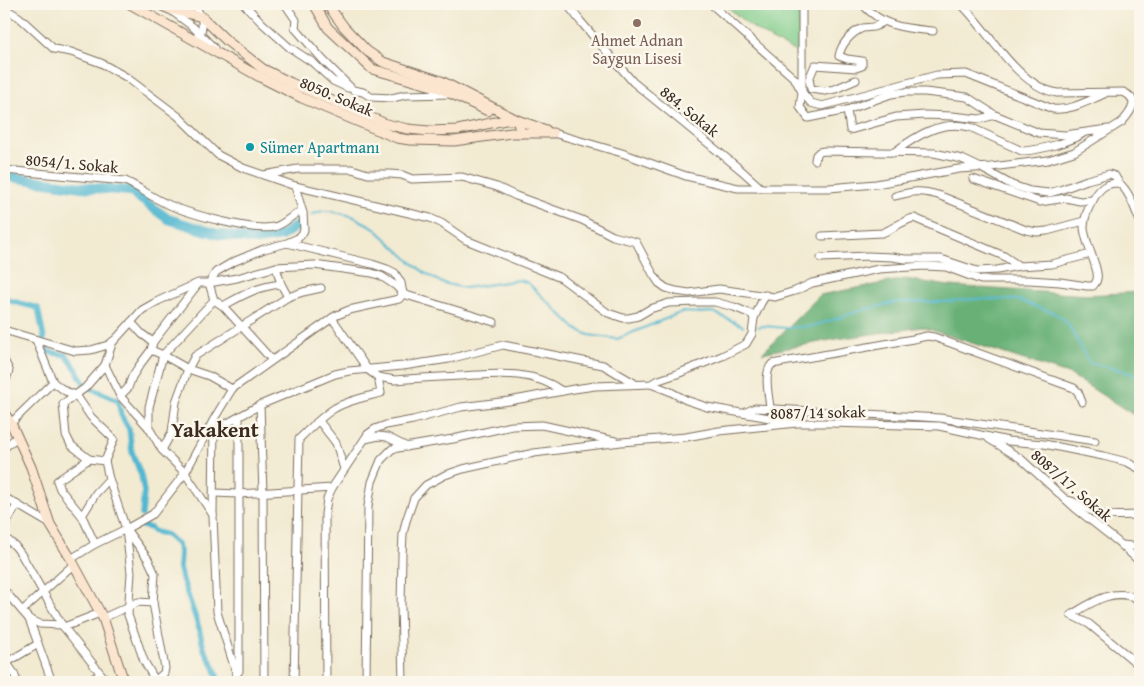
<svg xmlns="http://www.w3.org/2000/svg" width="1144" height="686" viewBox="0 0 1144 686" font-family="'Gentium Book Plus',serif">
<style>
.green{fill:#80cc8a;stroke:#5e7b54}
.forest{fill:#68b076;stroke:#526d4a}
.lines{fill:none;stroke-linecap:round;stroke-linejoin:round}
.stream{stroke:#52b7d0;stroke-width:2}
.canal{stroke:#52b7d0;stroke-width:5.5}
.river{stroke:#52b7d0;stroke-width:10}
.street-casing{stroke:#7b6d5d;stroke-width:9}
.secondary-casing{stroke:#7b6d5d;stroke-width:11}
.street{stroke:#fff;stroke-width:7}
.secondary{stroke:#fbe5cf;stroke-width:9}
.education-dot{fill:#8d6e63;stroke:#fbf7ec;stroke-width:2}
.culture-dot{fill:#0f9aa8;stroke:#fbf7ec;stroke-width:2}
.labels{text-anchor:middle;stroke-width:5;stroke-linejoin:round;paint-order:stroke}
.education-label{font-size:16px;fill:#785e54;stroke:#fbf7ec}
.street-label{font-size:16px;fill:#3b2a1e;stroke:#fbf7ec}
.culture-label{font-size:16px;fill:#0d838f;stroke:#fbf7ec;text-anchor:start}
.district-label{font-size:21px;font-weight:bold;fill:#3b2a1e;stroke:#fbf7ec}
</style>
<rect width="100%" height="100%" fill="#fbf7ec"/>
<filter id="ink" filterUnits="userSpaceOnUse"><feTurbulence type="fractalNoise" baseFrequency=".02" numOctaves="2"/><feDisplacementMap in="SourceGraphic" scale="10" xChannelSelector="R" yChannelSelector="G"/><feConvolveMatrix kernelMatrix="1 2 1 2 8 2 1 2 1" color-interpolation-filters="sRGB"/></filter>
<filter id="wash" filterUnits="userSpaceOnUse"><feTurbulence type="fractalNoise" baseFrequency=".0096" numOctaves="4" result="noise"/><feDisplacementMap in="SourceGraphic" scale="20" xChannelSelector="R" yChannelSelector="G"/><feGaussianBlur stdDeviation="1.12" result="paint"/><feColorMatrix in="noise" values="0 0 0 0 0 0 0 0 0 0 0 0 0 0 0 0 0 1.4 0 .05"/><feComposite in="paint" operator="in"/></filter>
<g filter="url(#wash)">
<rect width="100%" height="100%" fill="#f2ead1"/>
<path class="green" d="M724,4H799V53L772,40L747,24Z"/>
<path class="forest" d="M905,279L949,286L1087,295L1140,292V419L1071,375L922,327L836,339L762,353L820,295Z"/>
<g class="lines">
<g class="stream">
<path d="M311,215L322,211H330L352,216L373,227L410,261L425,273L442,283L465,288L520,280L528,283L576,329L589,335L617,339L682,312L701,313L713,312L743,326"/>
<path d="M758,327L764,326L786,328L813,326L863,310L897,302H941L974,299L1018,300L1054,313L1062,318L1069,326L1079,344L1089,363L1113,368L1140,376"/>
</g>
<g class="canal">
<path d="M4,299L38,308L44,339"/>
<path d="M44,346L48,352L66,355L77,370L80,377L86,386"/>
<path d="M88,387L118,400L121,415L129,429L132,452L141,475L144,492L142,515"/>
<path d="M142,526L151,528L153,531L167,535L177,544L180,551L179,569L198,625L204,649L214,667L217,675L216,682"/>
</g>
<path class="river" d="M4,176L82,187L130,191L168,219L217,234L242,238L256,240L281,236L298,225"/>
</g>
</g>
<g filter="url(#ink)">
<g class="lines">
<defs>
<g id="street">
<path d="M171,4L169,9L193,27L214,48"/>
<path d="M194,4C201,16 205,21 200,35L197,37"/>
<path d="M244,4L262,23L289,47L312,62L333,81L348,88"/>
<path d="M285,4L296,20L295,28L323,60L353,90L363,92L371,97L392,98L405,95L451,94"/>
<path d="M567,4L581,22L633,82L741,170L761,188"/>
<path d="M711,4L795,79L802,92L800,107L808,118L847,110L891,94L905,92H925L967,97L995,115L1039,133L1065,135L1108,129"/>
<path d="M802,4V92L811,103L822,106L937,75L966,74L1053,109C1071,111 1087,101 1104,94"/>
<path d="M862,4C883,27 903,28 933,31"/>
<path d="M4,8L19,17L54,49L71,52L101,63L126,77L178,116L218,155L243,168L295,186L430,218L441,223L466,240L561,278L608,313L623,318H629L638,316L650,309L669,303L698,302H715L734,307L751,314L754,318L752,334L746,344L722,356L677,374L656,381L651,384L595,386L574,389L509,401L461,407L413,420L386,425L375,429L368,434L332,488L327,499L325,514L326,682"/>
<path d="M856,80L835,89L825,91L811,89L809,79L815,65L856,68L862,66V61L847,59L839,56C841,44 852,32 863,28C867,27 872,28 876,26C879,25 881,23 883,22"/>
<path d="M847,110L850,130L896,117L925,115L952,116L980,119L995,115"/>
<path d="M553,133L622,153L686,176L738,188H829L876,184L959,169L991,167L1048,160L1074,152L1122,122C1132,111 1140,99 1123,92L1057,93C1017,86 989,31 961,4"/>
<path d="M893,153C916,136 940,120 970,127L1022,151C1036,151 1071,142 1082,134"/>
<path d="M815,160L816,155L819,152L824,151L934,153L962,159L981,168L1012,185L1030,191L1049,193L1060,190L1087,180L1109,174L1115,176L1119,183"/>
<path d="M4,170L125,181C139,187 151,197 165,203C186,213 252,232 274,227C283,225 289,218 297,213H303"/>
<path d="M264,175L298,169H352L368,174H390L402,175L412,179L462,177L497,187L516,196L582,220L613,236L636,242L653,274L659,283L666,288L676,291L689,293L719,289L775,297L795,291L812,283L855,274L879,269L925,266L946,267L981,280H1029L1060,282L1087,286H1093C1095,283 1097,282 1097,279C1100,270 1084,241 1084,227C1084,215 1090,204 1096,195C1102,186 1108,183 1119,183C1130,192 1134,208 1140,221"/>
<path d="M973,179L1040,202L1066,198L1080,201L1093,200"/>
<path d="M895,196C913,191 920,190 938,195L1026,230L1037,232L1047,231L1084,221"/>
<path d="M822,236L882,233C893,229 903,220 914,218L1004,256L1019,266"/>
<path d="M821,258L868,256L892,257L905,259H941L977,271L997,270L1019,266L1052,264L1091,254"/>
<path d="M276,267L281,284L288,297"/>
<path d="M223,306C245,294 256,287 281,284"/>
<path d="M754,318L761,303L766,295"/>
<path d="M131,322L142,334L153,342"/>
<path d="M4,330L75,351L91,350L108,345L114,341L142,310L158,301L198,283H209L216,272L233,262L264,249L287,243L298,238L302,234L304,230L303,213L295,186"/>
<path d="M36,340L53,382L65,391L76,395L91,417L114,439L105,461"/>
<path d="M113,341L105,365L120,396L149,428L162,450L185,473L213,515"/>
<path d="M151,350L163,355L188,369L209,376L232,389"/>
<path d="M4,360L9,370L4,387"/>
<path d="M272,360L223,306L214,300L209,283L237,278L276,267L314,265L372,273L381,276L396,286L403,294L494,322"/>
<path d="M105,365L85,388L63,404L66,435L71,445L89,459L105,461L109,479L126,529L131,573L128,615L144,661L156,682"/>
<path d="M378,377L395,380C417,378 439,377 461,376C496,374 531,369 562,391"/>
<path d="M651,384L669,391L686,400L707,407L787,421"/>
<path d="M120,396L128,388L132,377L139,366L151,350L153,342L198,284"/>
<path d="M260,405L263,493L264,682"/>
<path d="M770,408C769,396 763,373 772,364L913,339L927,336L934,337L1074,388L1078,392L1082,402"/>
<path d="M744,413L755,408L940,418L1095,441"/>
<path d="M319,421L336,443L344,469"/>
<path d="M11,423L53,382"/>
<path d="M149,428V407L163,355L214,300"/>
<path d="M215,430L260,405L335,374L349,371L403,366L449,359L503,345L603,365L634,383"/>
<path d="M365,439L379,436L387,437L407,447"/>
<path d="M989,439L1020,458L1075,508L1117,541L1140,562"/>
<path d="M4,448L17,437"/>
<path d="M162,450L172,432L176,402L188,369L195,356L288,297L303,292L321,288"/>
<path d="M89,459L57,481L60,489L82,516L95,544"/>
<path d="M214,493L239,494L332,488"/>
<path d="M4,497L50,524"/>
<path d="M1067,500C1081,503 1087,511 1100,514C1111,517 1128,515 1140,515"/>
<path d="M82,516L96,493L109,479"/>
<path d="M4,527L17,505"/>
<path d="M126,529L148,559L155,574L153,603L165,668L164,673L156,680"/>
<path d="M4,537L15,546L21,554L62,625L101,674L110,682"/>
<path d="M1122,545L1140,547"/>
<path d="M71,559L95,544L126,529L153,514L185,473L213,421"/>
<path d="M4,590L29,619L40,624L62,625"/>
<path d="M22,611L74,564"/>
<path d="M1071,615L1089,624L1140,666"/>
<path d="M1071,615C1092,602 1115,586 1140,600"/>
<path d="M103,618L138,602L153,603"/>
<path d="M29,619L52,682"/>
<path d="M64,627L100,613"/>
<path d="M4,659L14,673L17,682"/>
<path d="M4,664L38,644"/>
<path d="M239,671V417"/>
<path d="M87,682L101,674"/>
<path d="M239,682L217,612L213,516L214,419L232,389L335,316L349,310L399,299L403,294L401,283L395,273L387,269L372,264L287,243"/>
<path d="M294,682L299,439C310,428 322,416 335,408C349,400 366,397 381,393L378,377L368,370L332,318"/>
<path d="M366,682L368,506L372,482L381,460L392,449L453,439L512,426L542,425L615,441"/>
<path d="M403,682L401,606L402,555L403,534L406,521L414,498L426,485L445,475L463,469L534,453L621,442L686,437L719,431L797,423H829L939,426L1008,441L1044,444L1103,456L1127,462L1140,469"/>
</g>
<g id="secondary">
<path d="M130,4L260,77L302,98L397,138L410,140L454,141L511,133H553"/>
<path d="M158,4L169,9L202,17L227,41L263,69L291,83L386,124L408,129L429,131L458,130L505,120H517L521,133"/>
<path d="M314,4L328,28L372,69L439,88L488,111"/>
<path d="M327,4L344,27L367,51L383,62L441,81L517,120L546,130"/>
<path d="M4,413L11,423L31,467L50,524L71,559L103,618L124,682"/>
</g>
</defs>
<use href="#street" class="street-casing"/>
<use href="#secondary" class="secondary-casing"/>
<use href="#street" class="street"/>
<use href="#secondary" class="secondary"/>
</g>
</g>
<circle class="education-dot" cx="637" cy="23" r="5"/>
<circle class="culture-dot" cx="250" cy="147" r="5"/>
<g class="labels">
<g class="education-label">
<text x="637" y="46">Ahmet Adnan<tspan x="637" dy="18">Saygun Lisesi</tspan></text>
</g>
<g class="street-label">
<text transform="translate(337 96) rotate(23)" y="6">8050. Sokak</text>
<text transform="translate(690 111) rotate(39)" y="6">884. Sokak</text>
<text transform="translate(72 163) rotate(5)" y="6">8054/1. Sokak</text>
<text transform="translate(818 412) rotate(-1)" y="6">8087/14 sokak</text>
<text transform="translate(1072 485) rotate(41)" y="6">8087/17. Sokak</text>
</g>
<g class="culture-label">
<text x="260" y="153">Sümer Apartmanı</text>
</g>
<g class="district-label">
<text x="215" y="437">Yakakent</text>
</g>
</g>
<rect width="1144" height="686" fill="none" stroke="#fbf7ec" stroke-width="20"/>
</svg>
